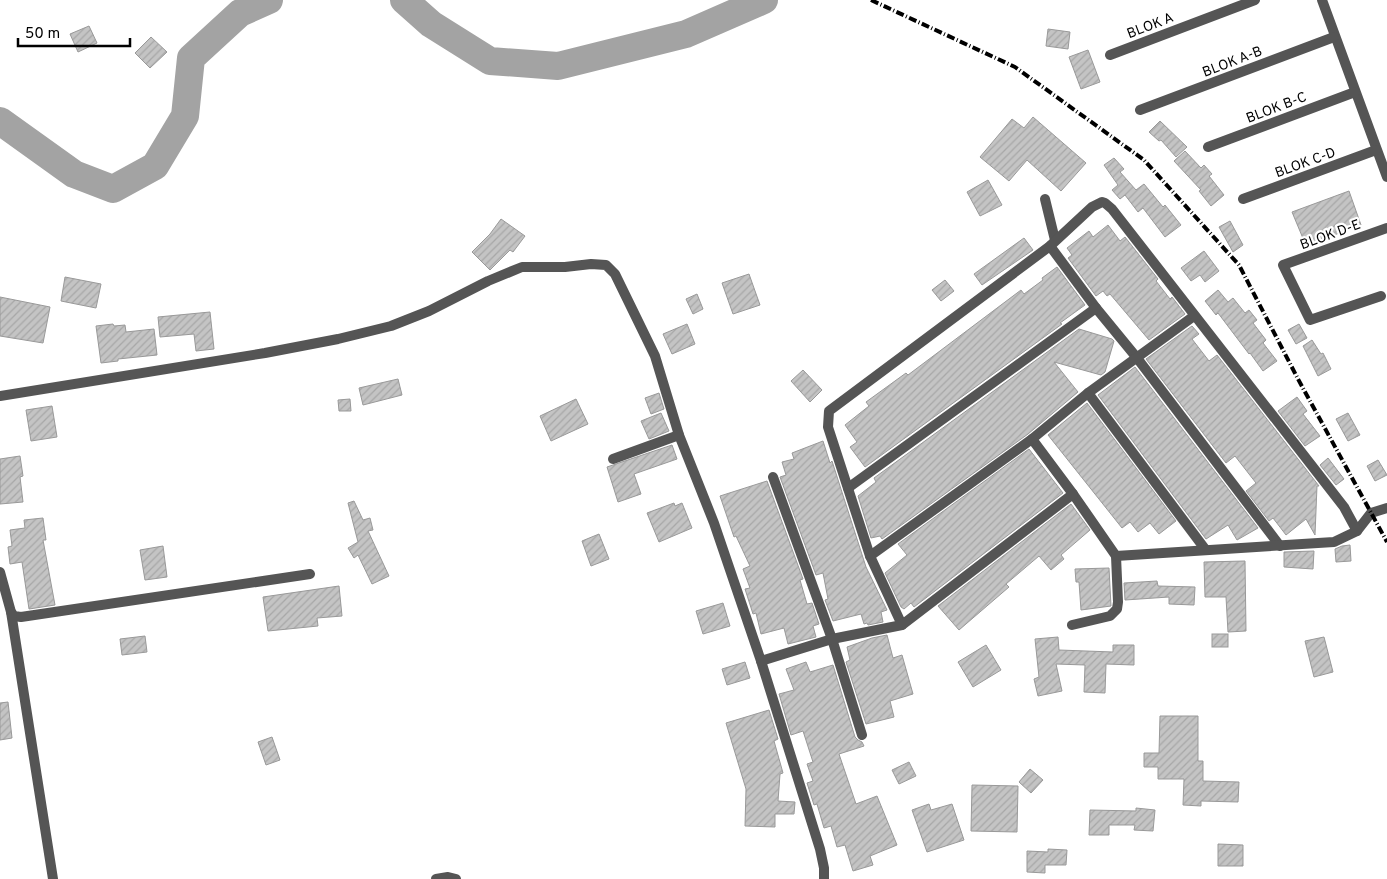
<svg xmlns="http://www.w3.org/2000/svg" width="1387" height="879" viewBox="0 0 1387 879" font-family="Overpass,sans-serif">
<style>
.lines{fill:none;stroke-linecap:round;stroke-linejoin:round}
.river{stroke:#a3a3a3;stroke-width:28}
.building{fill:url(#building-hatch);stroke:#999}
.minor{stroke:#555;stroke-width:10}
.rail{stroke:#000;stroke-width:4;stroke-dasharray:8 2.5 1 2.5;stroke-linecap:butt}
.labels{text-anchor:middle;stroke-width:4.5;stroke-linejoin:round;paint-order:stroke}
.street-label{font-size:14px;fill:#000;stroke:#fff}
</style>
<defs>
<pattern id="building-hatch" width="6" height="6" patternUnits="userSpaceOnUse" patternTransform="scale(1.25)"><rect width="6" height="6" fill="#c4c4c4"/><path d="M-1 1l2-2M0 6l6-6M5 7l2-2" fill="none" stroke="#a7a7a7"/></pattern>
</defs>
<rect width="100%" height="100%" fill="#fff"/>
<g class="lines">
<g class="river">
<path d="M404,0L431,24L490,61L558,66L686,34L764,0"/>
<path d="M0,121L74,174L113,189L155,166L185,116L191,58L240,13L269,0"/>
</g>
</g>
<g class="building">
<path d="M89,26L97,43L78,52L70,34Z"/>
<path d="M1048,29L1070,32L1068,49L1046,46Z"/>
<path d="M151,37L167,52L150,68L135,53Z"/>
<path d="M1088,50L1100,82L1081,89L1069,57Z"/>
<path d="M1033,117L1086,163L1061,191L1027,160L1009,181L980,157L1012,119L1024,128Z"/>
<path d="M1160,121L1187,147L1176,157L1161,140L1159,141L1149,132Z"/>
<path d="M1185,151L1201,168L1204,165L1212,174L1209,176L1224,195L1211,206L1199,191L1201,190L1174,161Z"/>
<path d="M1114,158L1124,169L1120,172L1136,190L1144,184L1163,207L1165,205L1181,225L1165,237L1143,208L1138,212L1125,195L1120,199L1112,190L1118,185L1104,165Z"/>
<path d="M988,180L1002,205L980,216L967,192Z"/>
<path d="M1349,191L1361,225L1334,235L1335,237L1307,248L1292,212Z"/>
<path d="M501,219L525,236L513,252L510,250L490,270L472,252L490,234Z"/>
<path d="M1230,221L1243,245L1233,252L1219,227Z"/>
<path d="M1108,225L1120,241L1125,237L1158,279L1156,281L1170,299L1172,297L1185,314L1149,340L1110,294L1107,296L1103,291L1096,296L1068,258L1072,255L1067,248L1089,231L1093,237Z"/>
<path d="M1024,238L1033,250L982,285L974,274Z"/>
<path d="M1204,251L1219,271L1205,282L1200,275L1191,281L1181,268Z"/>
<path d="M1057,267L1085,305L1060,323L1062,324L865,467L850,447L857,442L845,425L869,406L866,402L906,373L908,375L1021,290L1024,294L1043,280L1042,278Z"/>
<path d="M749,274L760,305L733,314L722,283Z"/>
<path d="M65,277L101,284L96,308L61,301Z"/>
<path d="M945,280L954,291L941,301L932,290Z"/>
<path d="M1218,290L1228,302L1233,298L1245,313L1249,310L1257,320L1253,323L1266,340L1263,343L1277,361L1263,371L1250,353L1249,354L1218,313L1216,315L1205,301Z"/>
<path d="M697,294L703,309L693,314L686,299Z"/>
<path d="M0,297L50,307L43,343L0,336Z"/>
<path d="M210,312L214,349L196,351L194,334L160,337L158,317Z"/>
<path d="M113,324L114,326L125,325L126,332L154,329L157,355L118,359V361L101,363L96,326Z"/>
<path d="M687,324L695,344L672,354L663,334Z"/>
<path d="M1299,324L1307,338L1296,344L1288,330Z"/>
<path d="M1192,326L1199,334L1192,339L1209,361L1217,355L1319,486H1317L1315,535L1306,519L1286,535L1273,518L1269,521L1246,491L1256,483L1235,456L1226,463L1146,359Z"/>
<path d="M1079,329L1112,339L1114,341L1105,372L1101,375L1054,362L1078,392L1028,434L882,539L880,536L871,538L858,496L876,482L874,478Z"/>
<path d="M1312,340L1321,354L1323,353L1331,369L1318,376L1303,346Z"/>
<path d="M1135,367L1258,528L1237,540L1228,525L1206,539L1098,395Z"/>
<path d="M803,370L822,390L810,402L791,381Z"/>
<path d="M398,379L402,395L363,405L359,388Z"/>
<path d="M659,393L664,409L651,414L645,398Z"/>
<path d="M1297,397L1307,411L1303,414L1320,436L1305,446L1278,411Z"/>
<path d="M350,399L351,411H339L338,400Z"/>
<path d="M576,399L588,424L551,441L540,416Z"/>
<path d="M1087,403L1176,521L1159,534L1150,523L1138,532L1130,522L1122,528L1048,435Z"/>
<path d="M52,406L57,437L31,441L26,410Z"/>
<path d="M661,413L669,431L649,439L641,421Z"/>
<path d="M1348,413L1360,435L1348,441L1336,419Z"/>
<path d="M823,441L830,463L832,461L866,567L887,610L881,612L883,622L868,625L867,623L864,624L861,614L833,621L825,600L828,599L823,573L816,575L780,477L786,475L782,462L794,459L792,453Z"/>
<path d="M672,445L677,459L634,474L641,494L618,502L607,467Z"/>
<path d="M1029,449L1063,493L914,607L911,603L904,609L901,607L885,573L907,555L898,544Z"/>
<path d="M20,456L23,476L20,477L23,502L0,504V459Z"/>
<path d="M1328,458L1344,479L1336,485L1320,465Z"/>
<path d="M1378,460L1387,475L1375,481L1367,466Z"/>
<path d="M767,481L803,579L800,580L807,604L812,603L819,624L813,626L816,637L788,644L784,628L761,634L756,613L753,614L745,589L750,588L743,569L750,566L736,536L734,537L720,496Z"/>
<path d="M354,501L363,520L370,518L373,530L368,531L389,576L372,584L358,555L354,558L348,548L358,542L348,503Z"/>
<path d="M674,503L675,506L682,503L692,528L659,542L647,513Z"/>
<path d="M1071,504L1090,530L1061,555L1064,559L1051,570L1039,556L1006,584L1009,587L959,630L938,606Z"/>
<path d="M43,518L46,540H43L55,605L29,609L22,562L10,564L8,547L12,546L10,530L25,528L24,520Z"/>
<path d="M599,534L609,559L591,566L582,541Z"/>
<path d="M1350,545L1351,561L1336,562L1335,549L1342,546Z"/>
<path d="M163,546L167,577L145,580L140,550Z"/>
<path d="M1314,551L1313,569L1284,567V552Z"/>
<path d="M1245,561L1246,631L1228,632L1226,597H1205L1204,562Z"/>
<path d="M1109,568L1111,606L1081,610L1079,582H1076L1075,569Z"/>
<path d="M1157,581L1158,586L1195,587L1194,605L1169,604V597L1125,600L1124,583Z"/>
<path d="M339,586L342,616L317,618L318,626L268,631L263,597Z"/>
<path d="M723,603L730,626L703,634L696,611Z"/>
<rect x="1212" y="634" width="16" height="13"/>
<path d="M887,635L893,658L902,655L913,694L890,701L894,717L866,724L846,662L850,660L847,647L872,638Z"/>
<path d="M145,636L147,652L122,655L120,639Z"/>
<path d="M1058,637L1059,650L1113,652V645H1134V665L1106,664L1105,693L1084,692L1085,665L1056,664L1062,691L1038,696L1034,679L1039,677L1035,639Z"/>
<path d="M1324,637L1333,672L1314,677L1305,641Z"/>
<path d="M986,645L1001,670L973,687L958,662Z"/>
<path d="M745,662L750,678L727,685L722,669Z"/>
<path d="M806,662L810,672L833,665L855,737L858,740L862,742L864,746L839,754L856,804L877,796L897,845L870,856L873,865L853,871L845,845L837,847L831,826L824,828L817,804L814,805L807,783L813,781L807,764L813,762L803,731L791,735L779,694L794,690L786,669Z"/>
<path d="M8,702L12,738L0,740V703Z"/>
<path d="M769,710L778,739L774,741L783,773L780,774L778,801L795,802L794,814H775V827L745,826L746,789L726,723Z"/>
<path d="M1160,716H1198V761H1203V781L1239,782L1238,802L1201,801V806L1183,805L1184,779H1158V767H1144V753H1159Z"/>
<path d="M272,737L280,760L266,765L258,742Z"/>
<path d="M909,762L916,776L899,784L892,770Z"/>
<path d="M1030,769L1043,780L1031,793L1019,782Z"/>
<path d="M972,785L1018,786L1017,832L971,831Z"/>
<path d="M929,804L931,810L952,804L964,840L927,852L912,810Z"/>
<path d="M1136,808L1155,810L1153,831L1134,830L1135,825H1109V835H1089L1090,810L1136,811Z"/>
<path d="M1218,844L1243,845V866H1218Z"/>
<path d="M1048,849L1067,850L1066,865H1045V873L1027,872V851L1048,852Z"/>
</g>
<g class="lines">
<g class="minor">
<path d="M1322,0L1387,177"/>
<path d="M1110,55L1255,0"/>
<path d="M1140,110L1334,37"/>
<path d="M1208,147L1355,92"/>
<path d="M1045,199L1055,240"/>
<path d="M1243,199L1376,150"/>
<path d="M1050,246L1096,308L1137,358L1280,546"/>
<path d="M1381,296L1310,320L1283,265L1387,228"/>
<path d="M1088,393L1205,549"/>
<path d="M0,396L265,353L338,339L391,326L429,311L488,281L522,267H565L591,264L606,265L615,274L655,356L679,435L714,523L761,661L820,849L824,868V879"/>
<path d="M1032,439L1073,494L1116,556L1118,602L1117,609L1110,616L1072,625"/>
<path d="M613,459L679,435"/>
<path d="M773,477L832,639L862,735"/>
<path d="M848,488L1096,308"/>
<path d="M1357,531L1371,513L1387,508"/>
<path d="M870,556L1032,439L1088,393L1194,316"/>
<path d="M0,572L11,612L14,616L21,617L310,574"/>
<path d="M11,612L53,879"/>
<path d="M902,625L870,556L828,427L829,411L1050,246L1092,207L1102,202L1105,203L1112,209L1344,507L1357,531L1334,542L1116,556"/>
<path d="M761,661L832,639L902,625L1073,494"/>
<path d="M436,879L448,877L456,879"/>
</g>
<path class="rail" d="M871,0L1015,67L1144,160L1239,265L1298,379L1387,542"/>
</g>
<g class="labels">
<g class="street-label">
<text transform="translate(1150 25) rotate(-21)" y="5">BLOK A</text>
<text transform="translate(1232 61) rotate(-21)" y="5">BLOK A-B</text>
<text transform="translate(1276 107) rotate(-21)" y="5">BLOK B-C</text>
<text transform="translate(1305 162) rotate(-20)" y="5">BLOK C-D</text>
<text transform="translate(1330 234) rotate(-20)" y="5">BLOK D-E</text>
</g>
</g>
<path d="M18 38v8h112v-8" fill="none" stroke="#000000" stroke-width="2.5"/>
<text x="25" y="38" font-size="15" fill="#000000" stroke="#ffffff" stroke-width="4" paint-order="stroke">50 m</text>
</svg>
